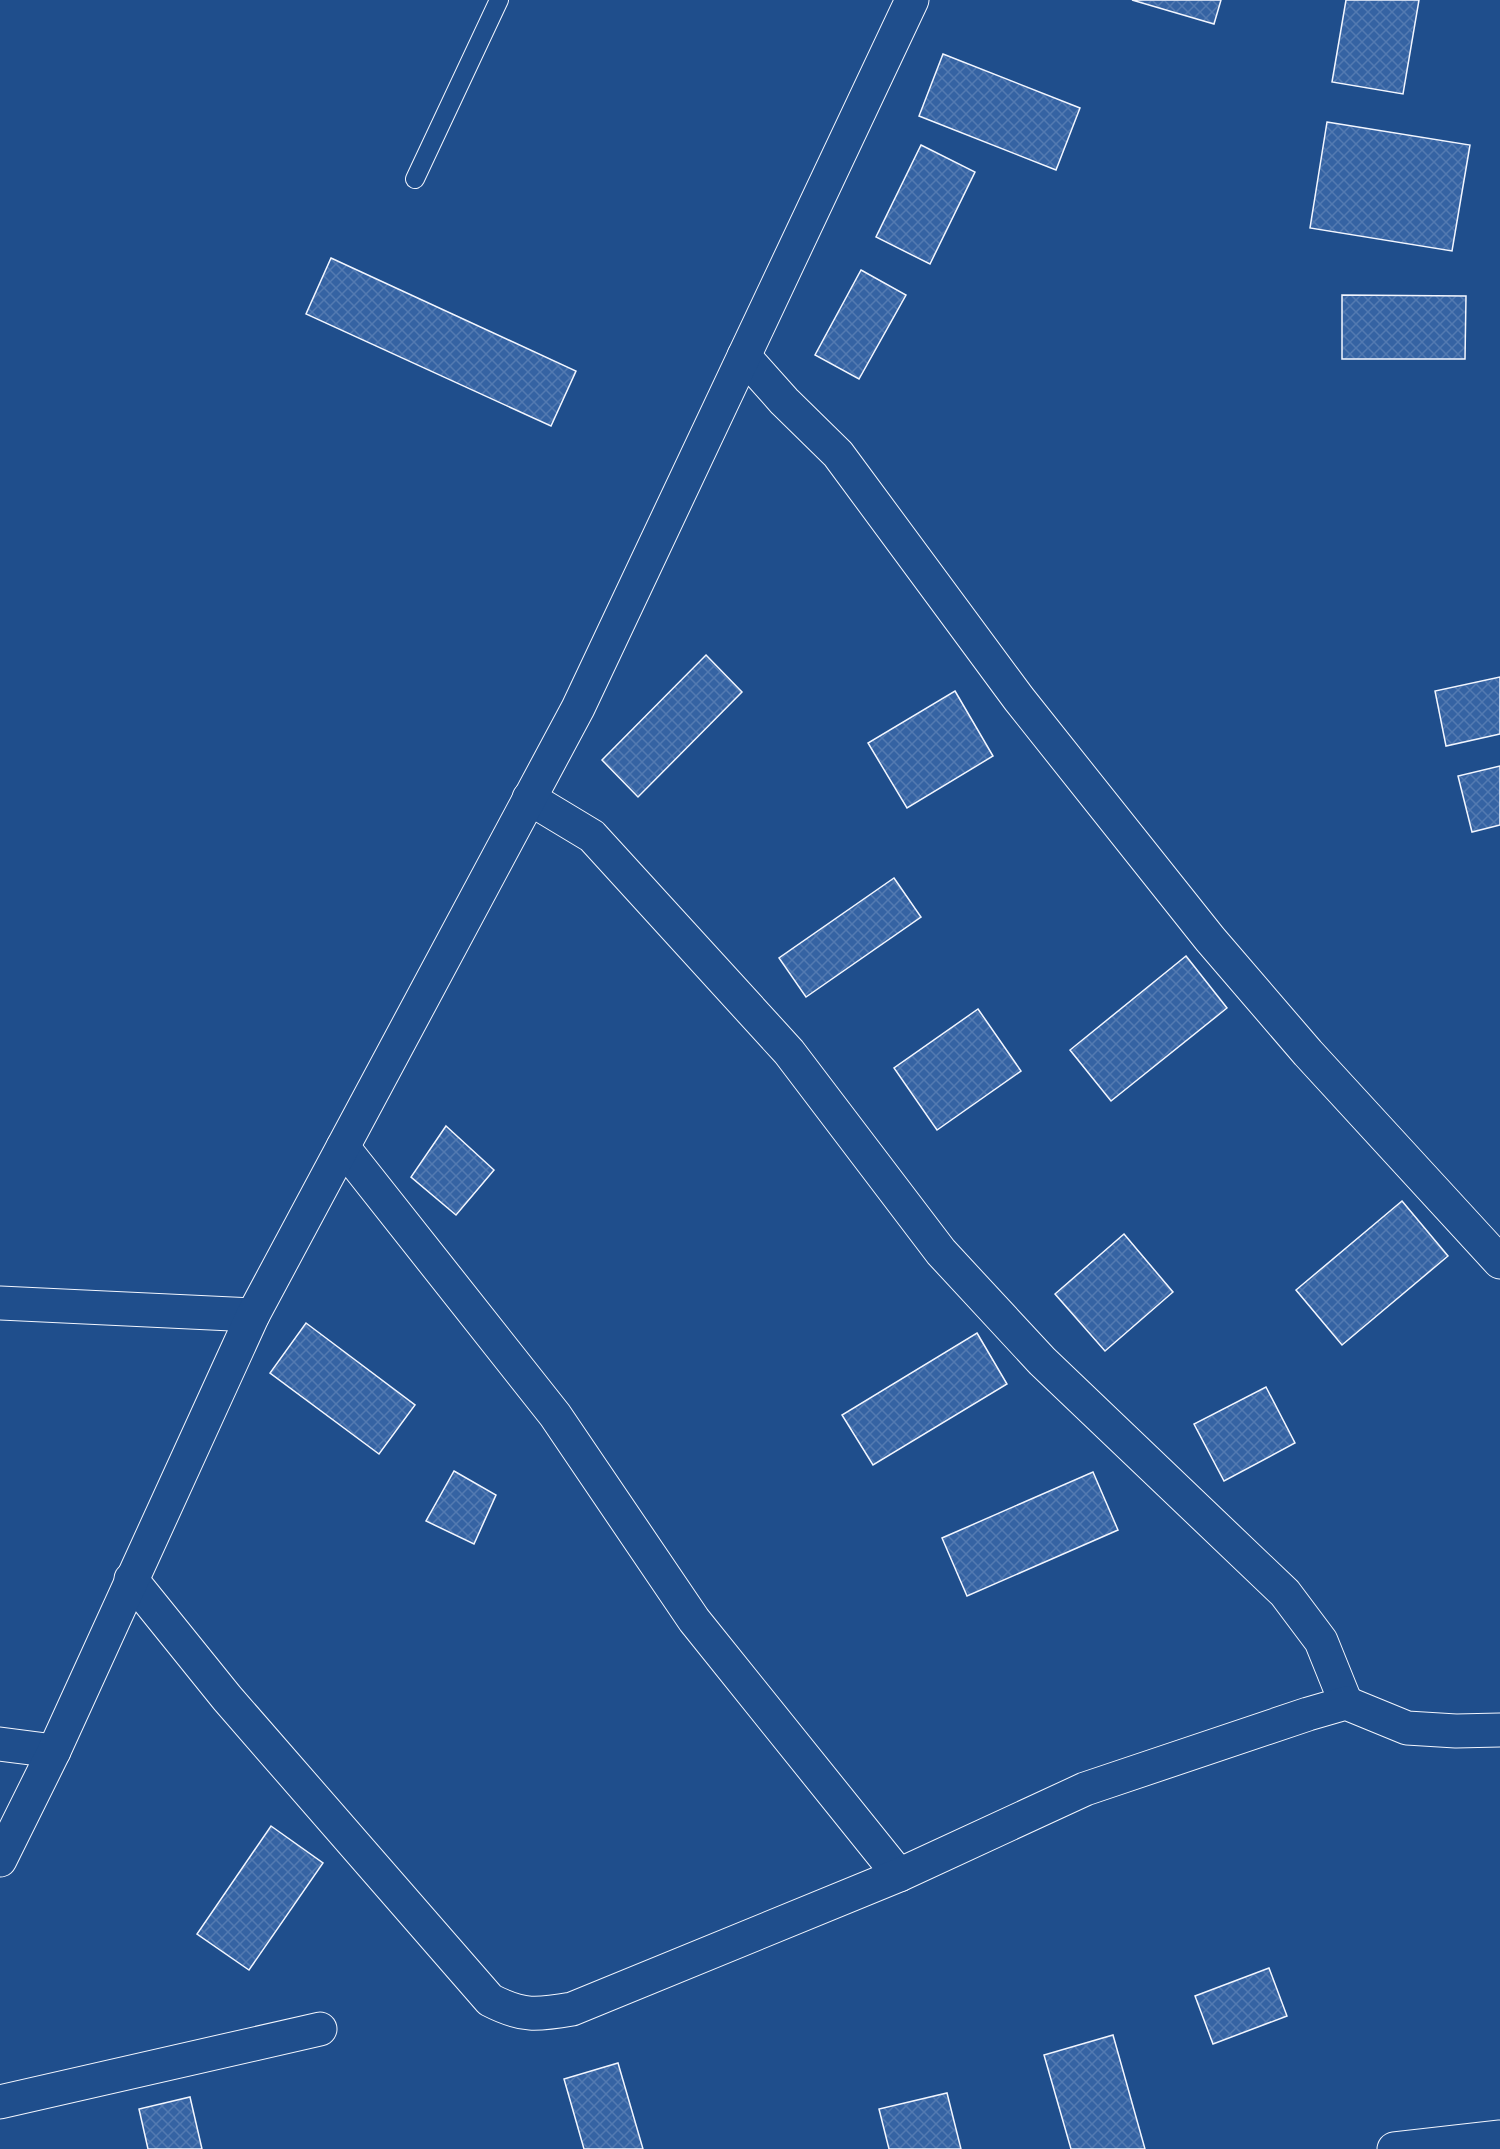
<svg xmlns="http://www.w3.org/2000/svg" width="1500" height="2149" viewBox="0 0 1500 2149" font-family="Manrope,sans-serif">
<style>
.building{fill:url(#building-cross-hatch);stroke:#f2f6ff;stroke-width:1.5}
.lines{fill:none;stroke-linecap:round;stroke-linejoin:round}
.service-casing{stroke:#f2f6ff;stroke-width:20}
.minor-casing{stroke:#f2f6ff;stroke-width:35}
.service{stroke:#1f4e8c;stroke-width:18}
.minor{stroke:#1f4e8c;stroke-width:33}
</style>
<defs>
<pattern id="building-cross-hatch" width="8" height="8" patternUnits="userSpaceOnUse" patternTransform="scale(1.5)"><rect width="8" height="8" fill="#3563a3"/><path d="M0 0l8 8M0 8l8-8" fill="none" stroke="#537ab1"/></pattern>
</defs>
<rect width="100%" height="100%" fill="#1f4e8c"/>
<g class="building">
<path d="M1132,0H1221L1214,24Z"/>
<path d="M1346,0H1419L1403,94L1332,82Z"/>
<path d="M943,54L1080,108L1056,170L919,116Z"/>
<path d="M1327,122L1470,145L1452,251L1310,228Z"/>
<path d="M921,145L975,172L930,264L876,237Z"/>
<path d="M331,258L576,371L551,426L306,314Z"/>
<path d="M861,270L906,295L859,379L815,355Z"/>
<path d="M1342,295L1466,296L1465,359H1342Z"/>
<path d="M706,655L742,692L638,797L602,760Z"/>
<path d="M1500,677V734L1446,746L1435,691Z"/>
<path d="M955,691L993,756L907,808L868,743Z"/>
<path d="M1500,766V825L1472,832L1458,776Z"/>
<path d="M894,878L921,917L806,997L779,958Z"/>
<path d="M1186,956L1227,1008L1111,1101L1070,1050Z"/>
<path d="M978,1009L1021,1071L937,1130L894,1068Z"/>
<path d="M446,1126L494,1170L456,1215L411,1177Z"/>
<path d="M1402,1201L1448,1256L1342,1345L1296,1290Z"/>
<path d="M1124,1234L1173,1292L1105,1351L1055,1294Z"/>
<path d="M306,1323L415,1405L379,1454L270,1373Z"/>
<path d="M977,1333L1007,1384L873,1465L842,1415Z"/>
<path d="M1266,1387L1295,1443L1224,1481L1194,1424Z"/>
<path d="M454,1471L496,1495L474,1544L426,1521Z"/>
<path d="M1093,1472L1118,1530L967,1596L942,1538Z"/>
<path d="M271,1826L323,1863L249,1970L197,1934Z"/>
<path d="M1269,1968L1287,2016L1213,2044L1195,1996Z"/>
<path d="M1113,2035L1145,2149H1071L1044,2055Z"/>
<path d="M618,2063L643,2149H584L564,2079Z"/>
<path d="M947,2093L961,2149H889L879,2109Z"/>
<path d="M190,2097L202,2149H148L139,2109Z"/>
</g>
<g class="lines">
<defs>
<path id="service" d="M415,179L499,0"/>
<g id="minor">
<path d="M744,356L784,401L838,454L1019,699L1210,939L1308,1053L1500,1262"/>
<path d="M529,798L592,836L789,1052L941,1252L1042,1361L1285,1593L1321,1641L1346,1703"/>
<path d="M343,1147L555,1415L694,1620L899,1875"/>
<path d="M0,1303L253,1315"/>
<path d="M131,1579L227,1698L490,2000C523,2017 537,2015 572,2009L899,1875L1085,1789L1308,1714L1346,1703L1407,1728L1456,1731L1500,1730"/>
<path d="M0,1744L54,1751"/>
<path d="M0,1860L54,1751L253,1315L578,708L912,0"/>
<path d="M0,2102L320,2029"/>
<path d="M1394,2149L1500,2137"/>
</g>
</defs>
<use href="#service" class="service-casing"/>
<use href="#minor" class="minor-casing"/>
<use href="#service" class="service"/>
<use href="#minor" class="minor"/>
</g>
</svg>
